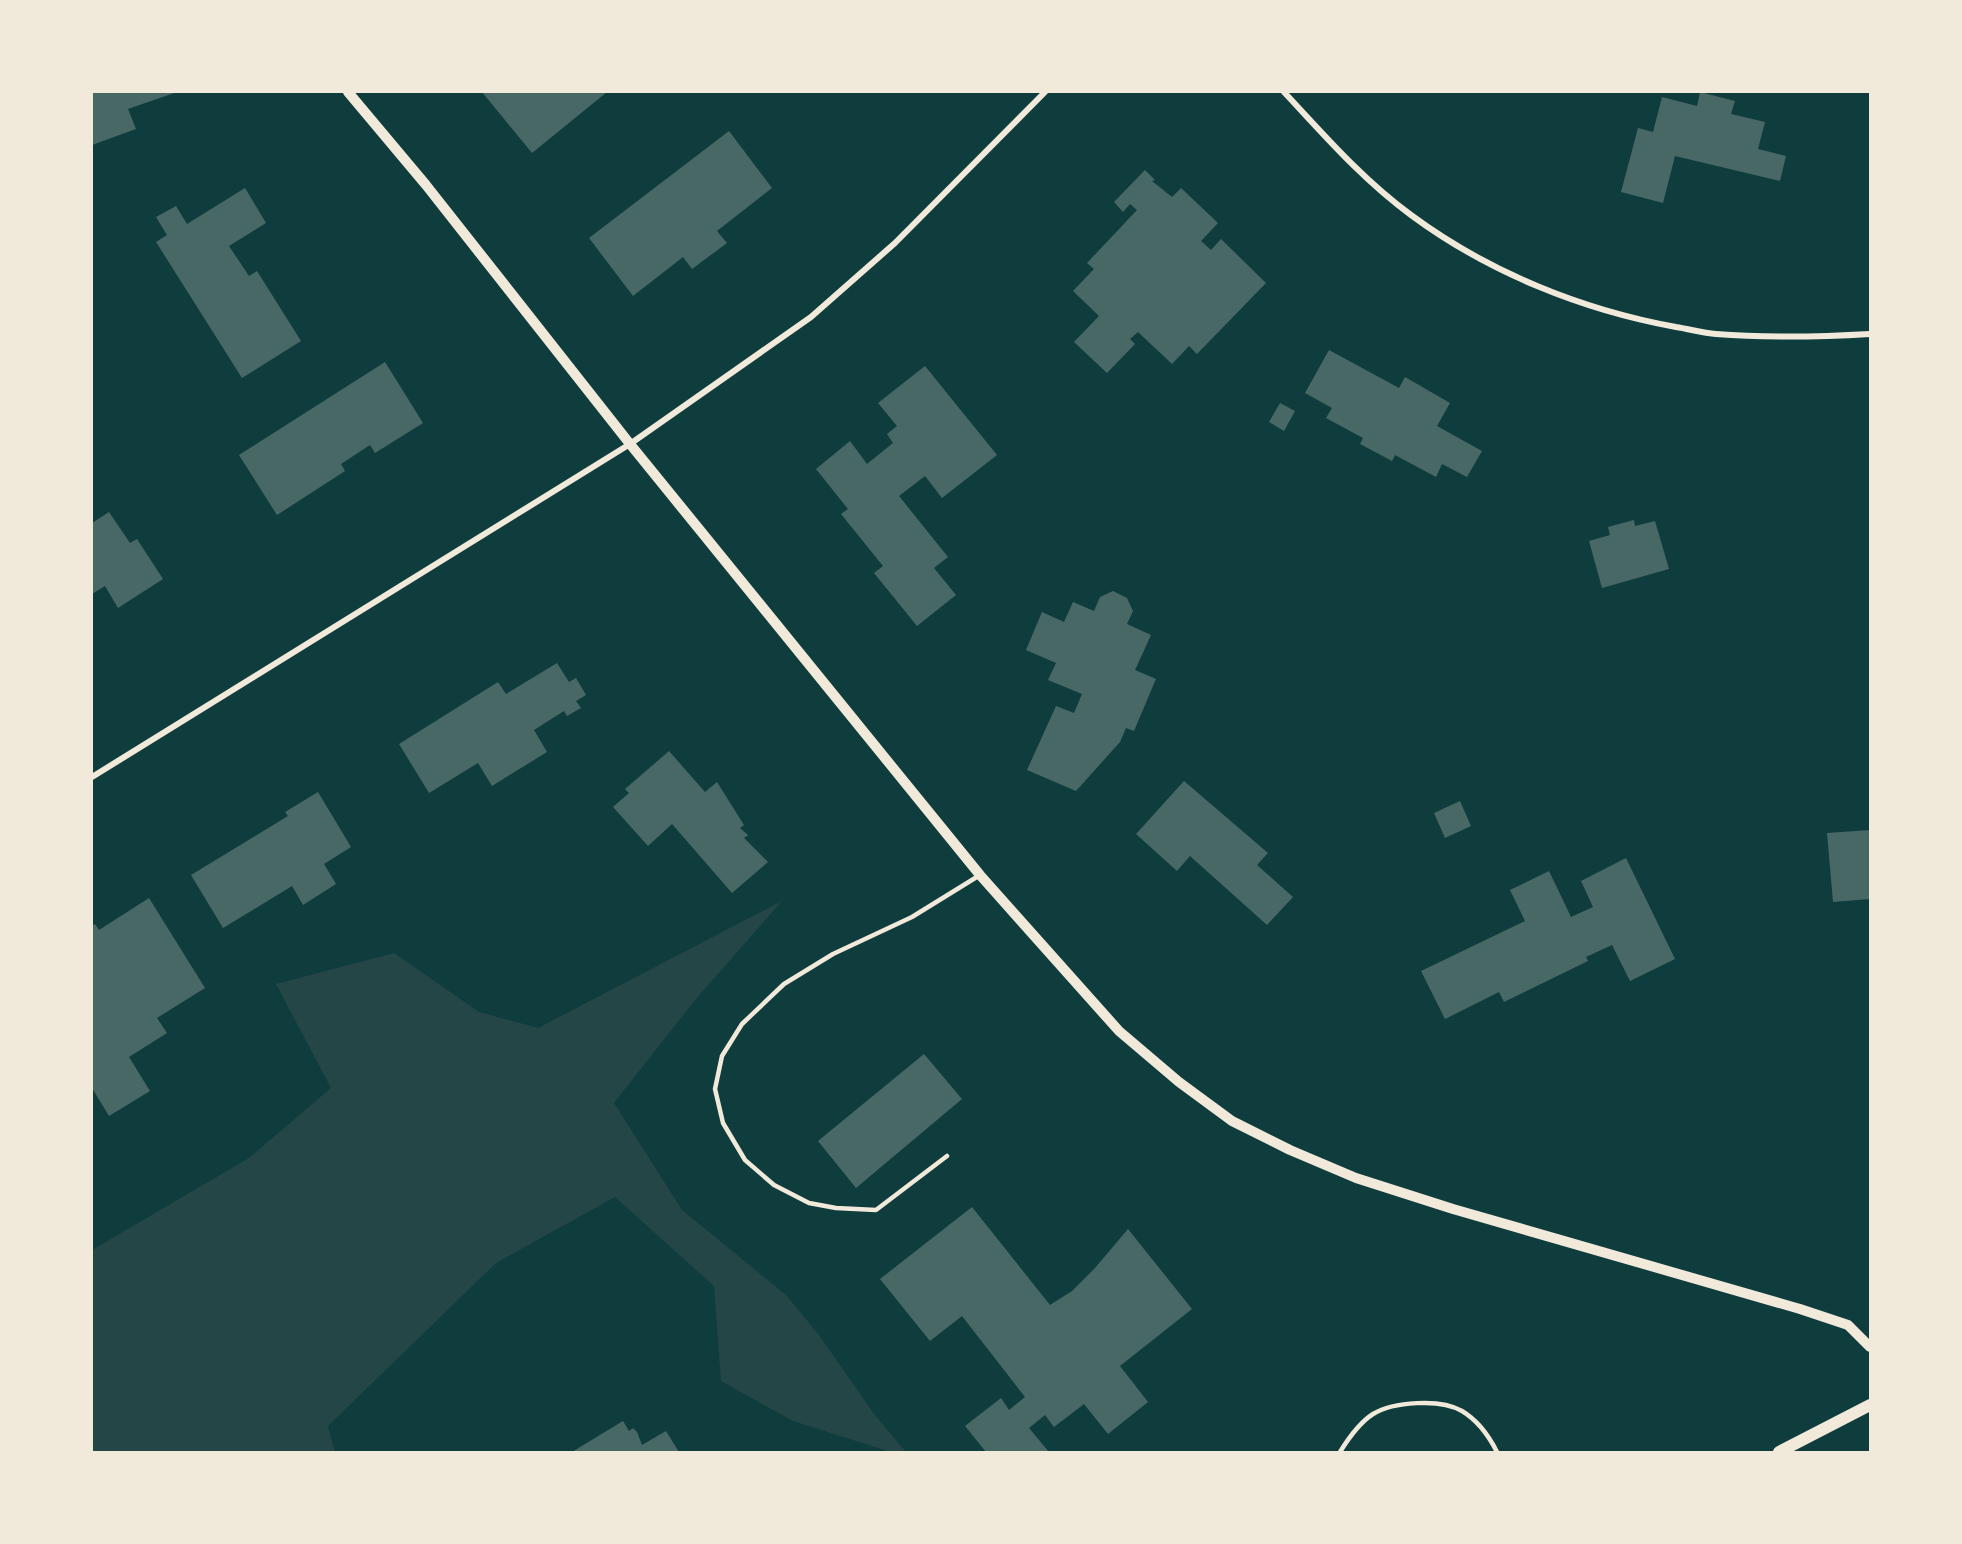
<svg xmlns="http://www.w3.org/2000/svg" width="1962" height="1544" viewBox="0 0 1962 1544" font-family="Signika,sans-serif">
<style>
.green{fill:#244646}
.building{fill:#486865}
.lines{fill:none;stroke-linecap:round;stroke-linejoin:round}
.service{stroke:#f1e9da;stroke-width:4.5}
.minor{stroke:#f1e9da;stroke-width:6}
.tertiary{stroke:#f1e9da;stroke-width:10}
.secondary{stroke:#f1e9da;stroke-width:12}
</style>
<rect width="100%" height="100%" fill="#0f3d3e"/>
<path class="green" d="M782,901L695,1000L614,1103L682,1210L786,1295L819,1335L874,1414L906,1452H891L793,1421L721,1381L714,1286L615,1197L496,1263L328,1426L335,1452H92V1250L249,1158L331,1088L276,984L394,953L479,1012L538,1028Z"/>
<g class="building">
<path d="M92,92H177L128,109L136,129L92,145Z"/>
<path d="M482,92H607L532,153Z"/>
<path d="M1700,92L1735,101L1731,114L1765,122L1758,149L1786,156L1780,181L1675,156L1663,203L1621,192L1638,128L1653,132L1662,97L1697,106Z"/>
<path d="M729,131L772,188L717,231L727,243L692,269L683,257L633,296L589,238Z"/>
<path d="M1145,170L1155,180L1152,181L1172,197L1181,188L1218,223L1201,241L1211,250L1221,239L1266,283L1197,354L1189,346L1172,364L1138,332L1130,339L1135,344L1107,373L1074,342L1099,316L1073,291L1094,269L1087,263L1137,210L1130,204L1123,212L1114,202Z"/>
<path d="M245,188L266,223L229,246L249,276L257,271L301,341L242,378L156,242L167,235L156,217L176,206L187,224Z"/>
<path d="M1329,350L1399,388L1405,377L1450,403L1437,426L1482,451L1467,477L1442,464L1436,477L1395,455L1392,461L1360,444L1363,438L1326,418L1332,408L1305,393Z"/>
<path d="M385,362L423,423L375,453L370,445L341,464L345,471L277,515L239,455Z"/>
<path d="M925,366L997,455L942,498L925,476L899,496L948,557L934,568L956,595L917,626L874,573L883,566L841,514L848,509L816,469L850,441L867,464L893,443L887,434L897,426L878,403Z"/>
<path d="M1280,403L1295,411L1284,431L1269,422Z"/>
<path d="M109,512L130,543L137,539L163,579L118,608L105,586L92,594V523Z"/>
<path d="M1634,520L1635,526L1655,521L1669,569L1602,588L1589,541L1610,535L1608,527Z"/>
<path d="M1113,591L1127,598L1133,611L1127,624L1151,635L1135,670L1156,679L1134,731L1126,728L1120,742L1076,791L1027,770L1056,706L1074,713L1082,694L1048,680L1056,663L1026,650L1042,612L1064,622L1073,602L1094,611L1100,597Z"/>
<path d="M557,663L569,682L576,678L586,695L576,701L581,708L567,716L564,711L534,730L547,752L492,786L478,763L429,793L399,744L498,682L506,694Z"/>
<path d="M669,751L705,792L717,782L744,825L740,828L748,835L744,838L768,862L732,893L672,824L648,846L613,807L629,793L625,789Z"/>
<path d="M1184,781L1268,853L1257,865L1293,897L1267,925L1190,856L1177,871L1136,834Z"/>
<path d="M318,792L351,847L324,864L336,884L303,905L292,886L223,928L191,875L288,816L285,812Z"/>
<path d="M1460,801L1471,826L1445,838L1434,813Z"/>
<path d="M1870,830V899L1833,902L1827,833Z"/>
<path d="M1626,858L1675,959L1630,981L1612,945L1586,957L1588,961L1504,1002L1499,992L1445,1019L1421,971L1525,921L1510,890L1549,871L1571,917L1593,907L1581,881Z"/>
<path d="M149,898L205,988L157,1018L167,1033L129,1057L150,1091L109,1116L92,1088V926L95,924L99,930Z"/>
<path d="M924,1054L962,1099L856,1188L818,1141Z"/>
<path d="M972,1207L1050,1305L1072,1291L1095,1268L1128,1229L1192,1309L1120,1366L1148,1402L1108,1434L1084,1404L1054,1427L1045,1415L1029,1428L1049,1452H986L965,1426L1001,1398L1009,1410L1025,1397L962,1316L930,1341L880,1279Z"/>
<path d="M623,1421L629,1431L633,1428L637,1432L642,1445L666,1431L679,1452H572Z"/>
</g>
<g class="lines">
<g class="service">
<path d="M947,1156L876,1210L836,1208L809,1203L774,1185L745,1160L723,1123L715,1089L722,1056L742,1024L784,984L833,954L912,917L980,875"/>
<path d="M1340,1452C1348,1439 1359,1423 1373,1414C1393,1402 1440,1398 1462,1411C1477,1420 1489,1436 1497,1452"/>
</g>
<g class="minor">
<path d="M1284,92C1324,135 1363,180 1411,215C1488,272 1582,310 1676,327C1689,329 1703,333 1716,334C1768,338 1819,337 1870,334"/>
<path d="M92,777L630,444L811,317L895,243L1045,92"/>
</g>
<path class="tertiary" d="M348,92L426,185L630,444L980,875L1119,1031L1179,1082L1232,1121L1290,1150L1356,1178L1453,1209L1800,1309L1848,1325L1870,1347"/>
<path class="secondary" d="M1779,1452L1870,1405"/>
</g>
<rect width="1962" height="1544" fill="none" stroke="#f1e9da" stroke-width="186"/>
</svg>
